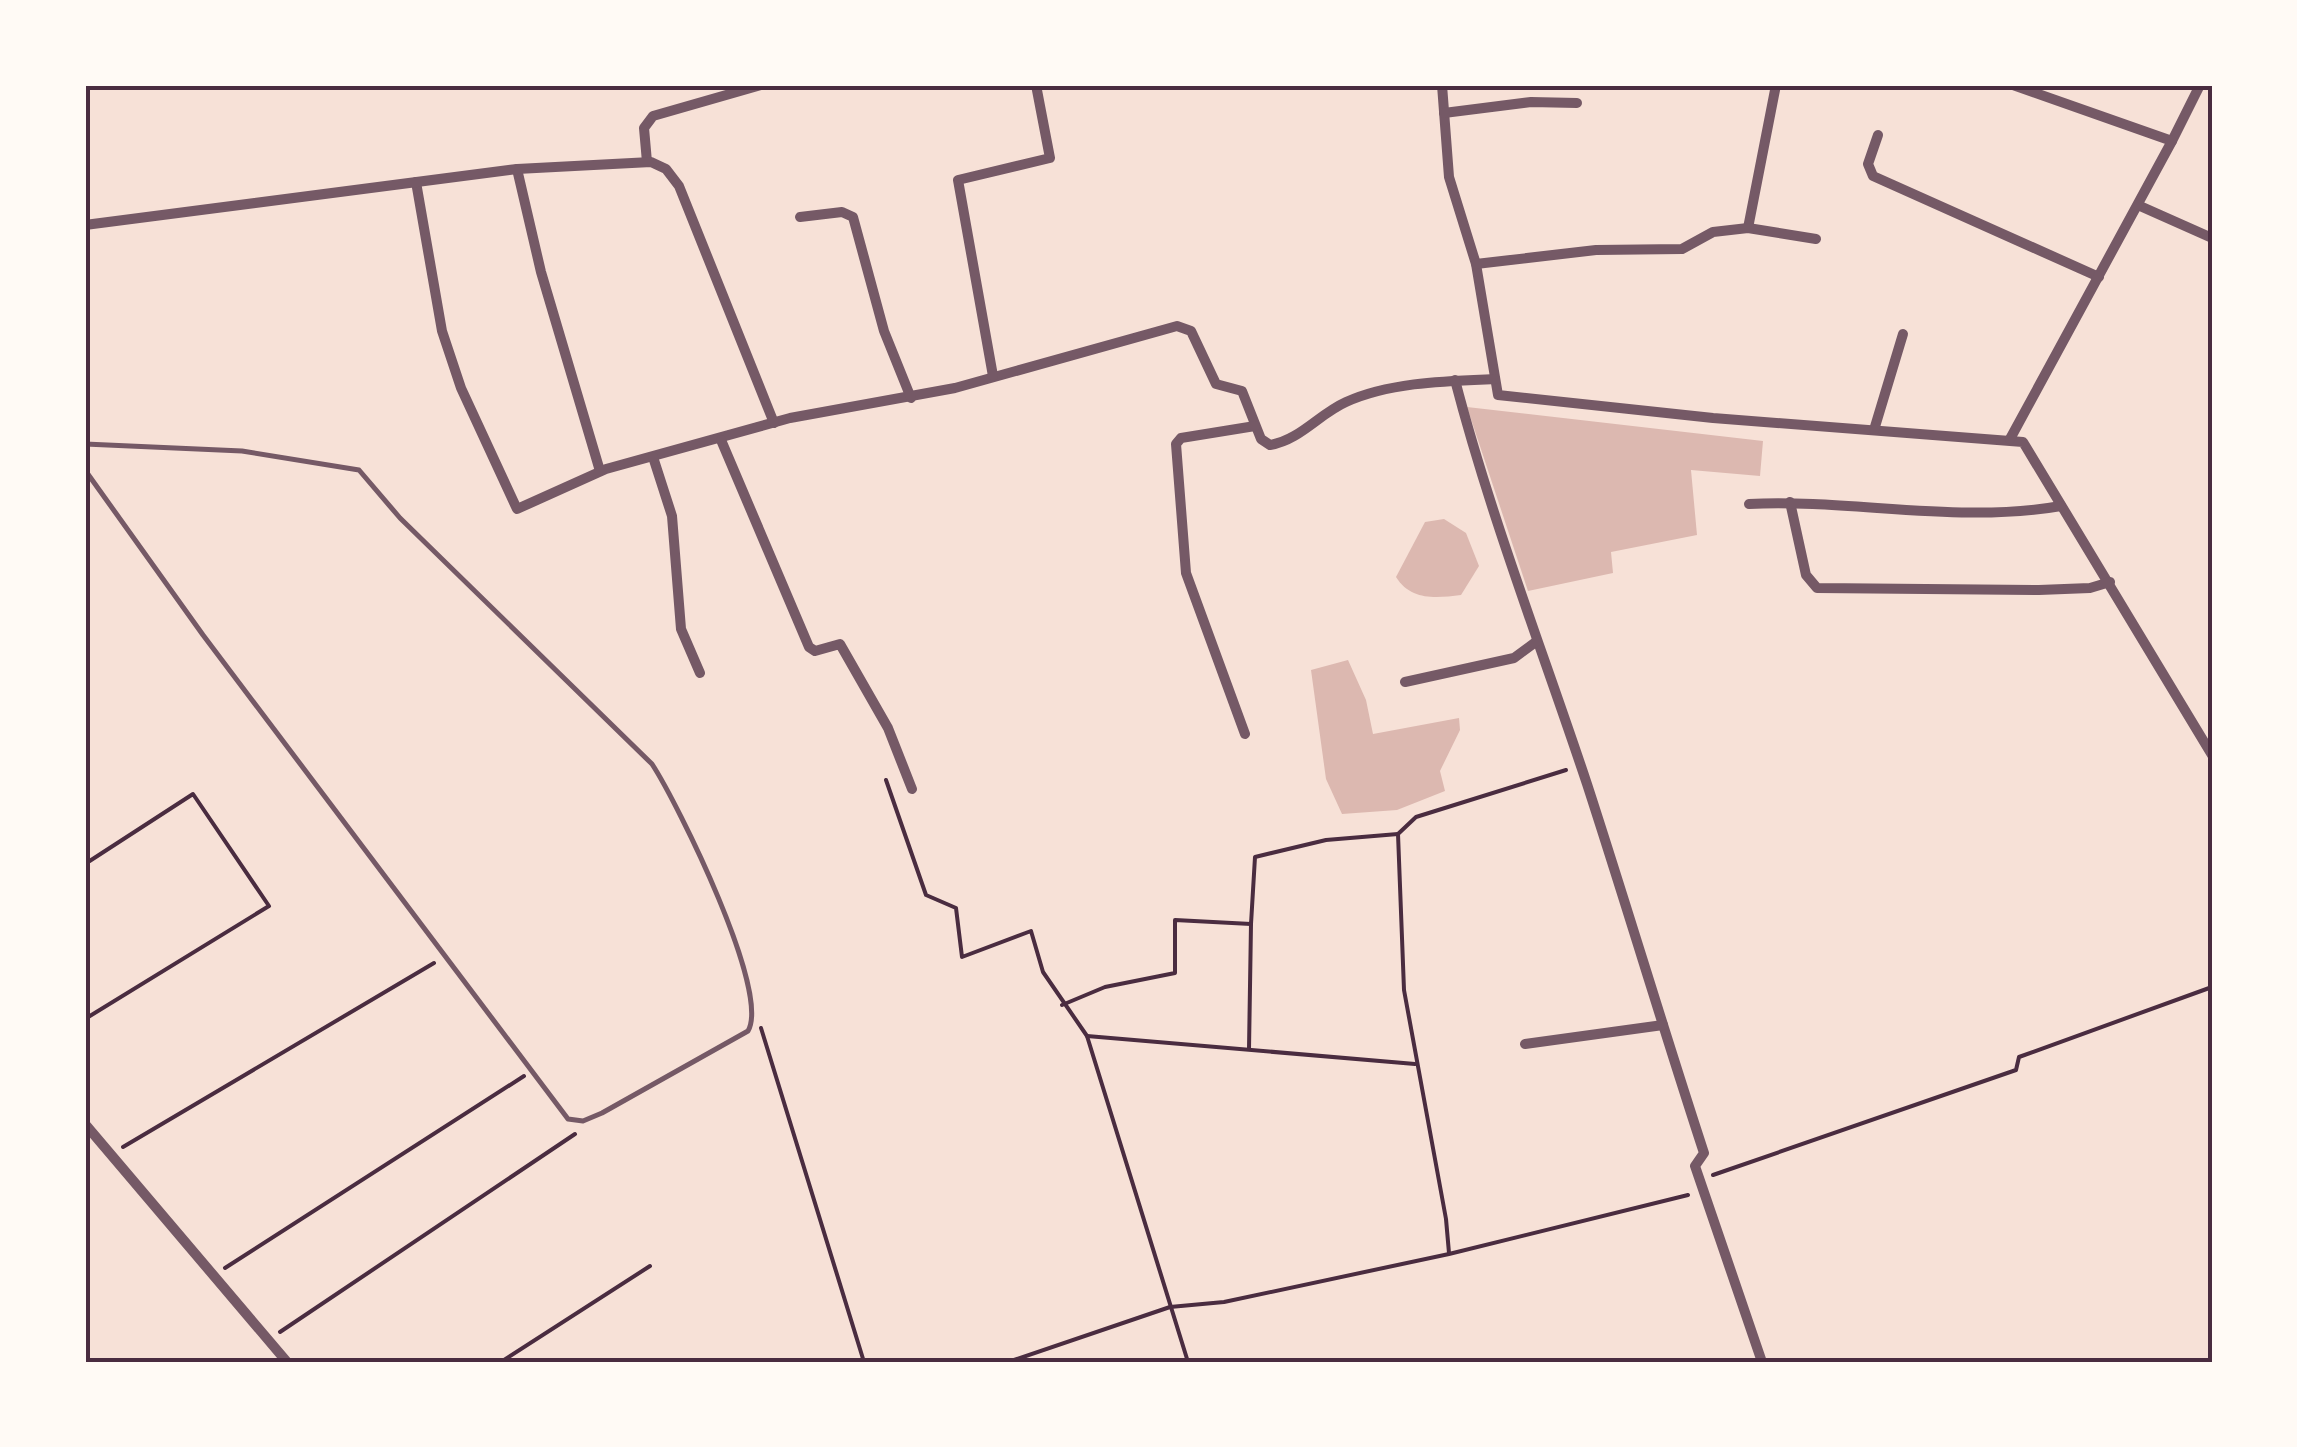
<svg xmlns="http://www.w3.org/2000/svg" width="2297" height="1447" viewBox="0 0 2297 1447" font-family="Manrope,sans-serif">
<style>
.water{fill:#dcb8b0}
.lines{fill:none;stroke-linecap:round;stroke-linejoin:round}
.path{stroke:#4a2c40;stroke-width:4}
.service{stroke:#755966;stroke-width:5}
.minor{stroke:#755966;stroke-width:10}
.neatline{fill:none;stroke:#4a2c40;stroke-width:4}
</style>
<rect width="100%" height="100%" fill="#f7e1d7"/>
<g class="water">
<path d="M1467,407L1763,441L1760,476L1691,470L1697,535L1611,552L1613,573L1528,591Z"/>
<path d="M1444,519L1466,533L1479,566L1461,595C1436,598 1411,601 1396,577L1425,522Z"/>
<path d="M1348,660L1366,700L1373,734L1459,718L1460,730L1440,771L1445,791L1397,810L1342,814L1326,779L1311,670Z"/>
</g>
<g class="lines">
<g class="path">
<path d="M886,780L926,895L956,908L962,957L1031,931L1043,972L1087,1036L1188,1362"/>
<path d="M85,864L193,794L269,906L85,1019"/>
<path d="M1062,1005L1105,987L1175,973V920L1251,924L1255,857L1326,840L1398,834"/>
<path d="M761,1028L864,1362"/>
<path d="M1087,1036L1415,1064"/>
<path d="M1249,1049L1251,924"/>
<path d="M123,1147L434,963"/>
<path d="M1713,1175L2016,1070L2019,1057L2212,987"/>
<path d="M1449,1253L1446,1219L1404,990L1398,834L1416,817L1566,770"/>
<path d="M225,1268L524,1076"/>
<path d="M280,1332L575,1134"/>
<path d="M501,1362L650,1266"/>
<path d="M1008,1362L1170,1307L1224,1302L1449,1254L1688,1195"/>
</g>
<path class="service" d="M85,444L242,451L359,470L400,518L652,764C678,804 771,992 748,1031L602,1113L583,1121L568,1119L203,635L85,470"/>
<g class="minor">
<path d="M1442,85L1449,177L1476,264L1498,395L1713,418L2023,442L2212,755"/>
<path d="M1444,113L1531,102L1577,103"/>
<path d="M1878,135L1868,164L1873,176L2099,277"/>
<path d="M2172,141L2200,85"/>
<path d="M647,162L644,128L653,116L761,85"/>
<path d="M517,169L541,272L600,471"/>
<path d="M416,182L442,331L461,388L517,509L606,469L790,418L955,388L1177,326L1191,331L1216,384L1242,391L1261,439L1270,445C1300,440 1319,414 1346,402C1390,382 1447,381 1495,379"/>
<path d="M2140,206L2212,238"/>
<path d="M800,217L842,212L853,217L884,331L911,398"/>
<path d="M85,225L517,169L651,162L666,169L679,186L774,423"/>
<path d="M1748,228L1776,85"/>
<path d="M1476,264L1596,250L1682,249L1713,232L1748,228L1816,239"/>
<path d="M993,376L958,180L1050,158L1036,85"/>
<path d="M1455,380C1491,518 1542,649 1587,784C1627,907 1664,1031 1704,1153L1695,1166L1762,1362"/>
<path d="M1874,430L1903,334"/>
<path d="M2010,439L2172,141L2013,85"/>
<path d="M721,440L809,647L815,651L840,644L888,728L912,789"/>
<path d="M653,457L672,516L681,629L700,673"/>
<path d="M1790,502L1806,575L1817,588L2039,590L2090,588L2110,582"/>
<path d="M1749,504C1852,499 1959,524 2061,506"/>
<path d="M1405,682L1514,658L1537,641"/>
<path d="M1245,734L1186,573L1176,444L1181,438L1255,426"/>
<path d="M1525,1044L1663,1025"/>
<path d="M85,1124L287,1362"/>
</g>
</g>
<rect width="2297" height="1447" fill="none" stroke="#fffaf5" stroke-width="175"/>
<rect x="88" y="88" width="2122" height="1272" class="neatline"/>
</svg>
